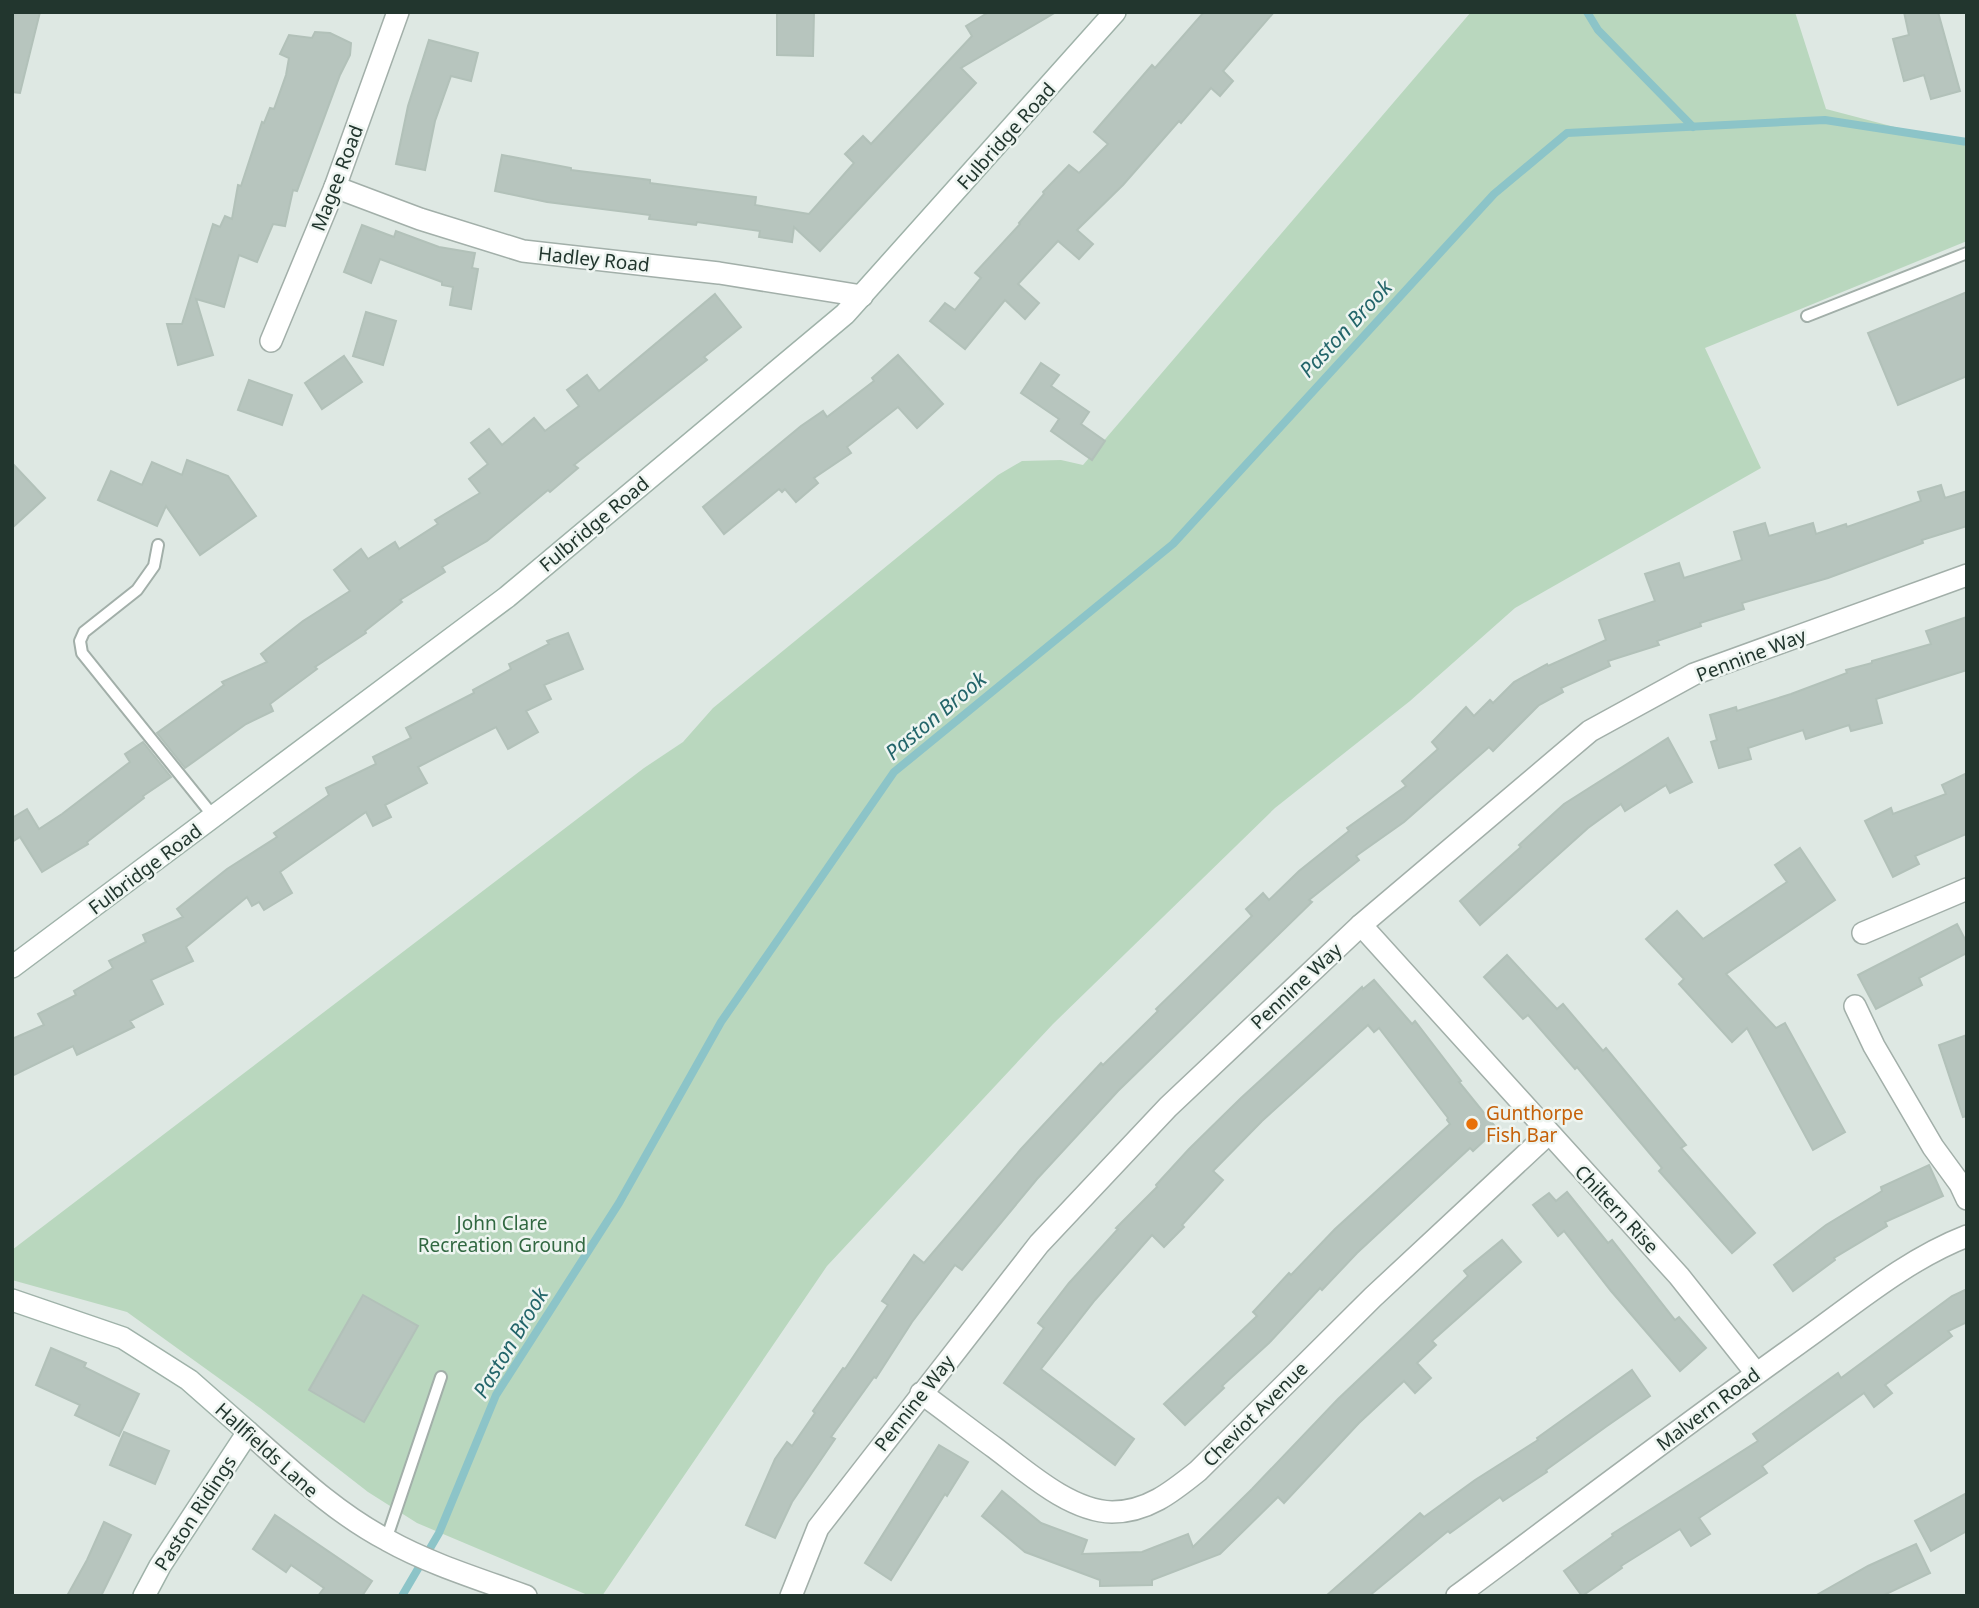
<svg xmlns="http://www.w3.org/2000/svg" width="1979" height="1608" viewBox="0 0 1979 1608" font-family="'Noto Sans',sans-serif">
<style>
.green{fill:#b9d7be}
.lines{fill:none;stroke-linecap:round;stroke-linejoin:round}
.stream{stroke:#8cc4c8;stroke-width:8}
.building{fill:#b7c5be;stroke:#b2c1b9;stroke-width:2}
.lane-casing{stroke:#a2afa9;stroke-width:14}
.street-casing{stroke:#a2afa9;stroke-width:24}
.secondary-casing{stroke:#9fb2a9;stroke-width:24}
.lane{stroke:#fff;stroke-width:10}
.street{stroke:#fff;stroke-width:21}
.secondary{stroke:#fff;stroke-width:21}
.food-dot{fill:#e8710a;stroke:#eef5f1;stroke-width:2.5}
.labels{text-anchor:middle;stroke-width:5;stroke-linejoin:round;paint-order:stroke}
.street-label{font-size:19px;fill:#22362e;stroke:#eef5f1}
.food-label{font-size:19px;fill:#c56008;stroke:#eef5f1;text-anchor:start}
.park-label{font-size:19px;fill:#316841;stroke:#eef5f1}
.water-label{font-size:21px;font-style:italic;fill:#23656a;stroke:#eef5f1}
</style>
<rect width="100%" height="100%" fill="#dee8e3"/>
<path class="green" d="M1471,12H1795L1826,109L1967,146V241L1705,348L1761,468L1515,608L1410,701L1275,808L1053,1024L827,1266L602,1596H590L417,1523L368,1492L260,1408L127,1312L12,1280V1250L644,768L683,742L713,708L998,475L1022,461L1061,460L1083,465Z"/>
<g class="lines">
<g class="stream">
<path d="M1587,12L1598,30L1693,127"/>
<path d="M402,1596L439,1533L496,1395L619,1203L721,1022L894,772L1173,544L1494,194L1567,133L1825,120L1967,142"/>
</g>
</g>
<g class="building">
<path d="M12,12H40L20,93L12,92Z"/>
<path d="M777,12H814L813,56L777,55Z"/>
<path d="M989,12H1056L961,68L976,83L820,251L794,227L792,242L759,237L760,231L697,222L696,225L649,219L650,215L547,202L495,191L502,155L571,168V170L650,180V183L756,197L755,205L809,214L854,163L845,154L863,136L871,144L972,36L966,26Z"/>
<path d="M1204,12H1274L1223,71L1233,81L1220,96L1211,88L1181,123L1179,121L1123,185L1077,230L1093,244L1079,259L1058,241L1018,284L1039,303L1025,319L1005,300L965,349L930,321L945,303L955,310L981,278L975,273L1020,224L1019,223L1044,194L1043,192L1069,165L1079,173L1108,144L1094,132L1152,65L1155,68Z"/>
<path d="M1904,12H1938L1960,91L1931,99L1924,75L1904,81L1893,39L1909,35Z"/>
<path d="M315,32L330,33L351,43L350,55L340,75L297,191L293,190L285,226L273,224L257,262L239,255L224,307L196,299L213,355L178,365L167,324H182L213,224L220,227L225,216L232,219L238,185L241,186L262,122L264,123L270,108L274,109L286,75L289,58L280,54L289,35L312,38Z"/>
<path d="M429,40L478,53L471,81L451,76L435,121L425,170L396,164L408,106Z"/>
<path d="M362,225L394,237L396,231L439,247L475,253L472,268L478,269L471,309L450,305L453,287L442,285V282L380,259L371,283L344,272Z"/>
<path d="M1967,292V376L1898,405L1868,333Z"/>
<path d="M715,294L741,327L704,357L707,360L574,465L578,468L550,492L548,490L487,541L442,567L445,572L400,600L402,602L365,631L366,633L315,667L317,669L270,704L273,711L246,724L185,768L157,733L224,685L222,682L267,662L261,654L303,621L350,591L334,570L361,549L368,559L395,542L399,549L438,524L435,520L480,493L469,479L488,464L471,443L489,429L502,445L534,418L545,431L579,406L567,390L587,375L599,391Z"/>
<path d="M366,312L396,321L383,365L353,356Z"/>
<path d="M898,355L943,404L917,428L898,407L847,447L851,453L814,478L818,483L796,502L785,489L782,492L779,489L724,534L703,507L801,426L823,411L827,417L874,381L872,378Z"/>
<path d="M344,356L362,382L322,409L305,383Z"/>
<path d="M1041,363L1059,375L1051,386L1089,412L1081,424L1105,441L1092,460L1051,431L1059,419L1021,393Z"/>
<path d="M249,380L292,395L282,425L238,410Z"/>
<path d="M187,460L228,476L256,516L200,555L166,506L157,526L98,500L111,471L142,485L152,462L182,475Z"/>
<path d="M12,463L45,498L12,528Z"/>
<path d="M1941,485L1945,498L1967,491V526L1922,540L1923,543L1828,578L1742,603L1744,609L1700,623L1701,626L1657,641L1659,645L1608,661L1610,666L1561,688L1563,692L1539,705L1493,751L1489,747L1404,822L1356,856L1359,860L1309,900L1312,902L1118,1091L1037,1179L962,1270L955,1265L912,1322L876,1378L874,1377L831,1437L835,1439L792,1502L775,1538L746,1525L775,1459L787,1442L792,1446L815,1413L813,1411L843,1368L845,1369L888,1305L882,1301L914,1255L924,1263L1021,1149L1101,1063L1103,1065L1158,1011L1156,1009L1252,916L1246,909L1263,893L1269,900L1299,871L1349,831L1347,828L1406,786L1402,781L1438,749L1432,742L1466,707L1474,716L1490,700L1493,703L1514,682L1547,664L1548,666L1606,640L1599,620L1655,601L1645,574L1679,563L1684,578L1742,560L1734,532L1765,523L1769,536L1813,523L1816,534L1846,524L1847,527L1921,501L1918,492Z"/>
<path d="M1967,617V670L1876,699L1882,723L1851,731L1849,725L1806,739L1803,730L1748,748L1751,759L1719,768L1711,742L1717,740L1710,715L1736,707L1737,711L1791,694L1847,673L1846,670L1872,663V661L1931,644L1926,631Z"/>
<path d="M568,633L583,669L544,685L551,699L526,711L538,732L508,749L496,727L418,767L427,783L385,805L391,817L373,826L366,812L280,872L292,893L264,910L259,902L252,906L247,897L186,947L193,961L151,980L163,1004L130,1021L134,1027L77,1055L73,1046L12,1076V1039L44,1025L38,1014L76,995L74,991L113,968L109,961L146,942L143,935L183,917L177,909L227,869L277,837L274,833L329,795L326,788L376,764L373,757L411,738L406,728L474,693L473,690L511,669L509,664L549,644L547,641Z"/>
<path d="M1668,738L1692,782L1670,793L1666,785L1625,811L1621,804L1588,828L1480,925L1460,901L1521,847L1519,845L1564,804Z"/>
<path d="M143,742L171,777L143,796L144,798L87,842L88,844L42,872L20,837L12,842V818L27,809L39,829L62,814L130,762L125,754Z"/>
<path d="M1967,773V837L1966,834L1915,856L1919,864L1893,877L1865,821L1891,808L1893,814L1946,794L1942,785Z"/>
<path d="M1800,848L1835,900L1726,974L1776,1028L1785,1023L1845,1132L1813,1150L1747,1028L1732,1042L1679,984L1684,979L1646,939L1677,911L1703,939L1787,882L1775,865Z"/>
<path d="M1957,924L1967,943V953L1919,978L1922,985L1876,1009L1858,975Z"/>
<path d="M1507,955L1557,1009L1563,1004L1603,1051L1606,1048L1686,1145L1681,1148L1755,1233L1732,1253L1659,1171L1662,1168L1577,1067L1575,1069L1528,1015L1523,1019L1484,977Z"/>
<path d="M1374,980L1412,1024L1415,1021L1461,1081L1459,1082L1497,1129L1473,1151L1470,1148L1357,1253L1322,1290L1320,1288L1269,1343L1222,1386L1224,1388L1185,1425L1164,1404L1257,1316L1253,1312L1289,1273L1291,1275L1335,1229L1450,1124L1447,1120L1448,1118L1379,1028L1374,1032L1368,1025L1262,1121L1213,1171L1223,1180L1182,1225L1184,1227L1164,1247L1152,1235L1095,1300L1041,1369L1134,1439L1115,1465L1004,1383L1044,1328L1038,1323L1069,1283L1118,1229L1116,1228L1157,1187L1156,1185L1189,1149L1241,1098L1362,987L1363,989Z"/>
<path d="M1967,1035V1116L1963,1117L1939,1045Z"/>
<path d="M1929,1165L1943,1196L1885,1222L1887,1226L1834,1258L1835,1260L1793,1291L1774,1265L1826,1225L1882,1191L1881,1187Z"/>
<path d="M1567,1192L1608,1243L1612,1240L1675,1320L1679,1317L1706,1348L1680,1371L1611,1291L1564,1231L1558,1236L1533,1205L1549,1193L1556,1201Z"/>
<path d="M1502,1240L1521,1262L1432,1341L1436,1345L1417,1363L1431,1378L1415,1393L1404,1381L1359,1423L1284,1503L1278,1497L1220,1554L1152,1580V1585L1100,1586V1580L1025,1552L982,1516L1002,1491L1041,1523L1087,1540L1082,1554L1142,1552L1188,1534L1193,1547L1252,1489L1338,1399L1468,1276L1464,1271Z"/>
<path d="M1967,1289V1322L1948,1331L1952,1336L1885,1385L1892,1393L1874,1407L1864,1393L1762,1466L1767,1473L1699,1518L1710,1534L1691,1546L1680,1529L1621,1566L1622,1568L1582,1596L1564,1571L1613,1536L1612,1534L1758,1441L1753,1434L1838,1373L1841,1378L1952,1296Z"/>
<path d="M363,1295L418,1326L364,1422L309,1390Z"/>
<path d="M51,1348L86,1363L84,1367L139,1394L119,1436L75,1415L80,1405L36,1385Z"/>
<path d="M1632,1370L1650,1396L1607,1426L1546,1470L1547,1472L1503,1501L1500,1497L1450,1533L1448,1531L1369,1596H1326L1420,1513L1424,1517L1475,1480L1538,1440L1537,1438Z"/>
<path d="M124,1432L169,1451L155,1484L110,1465Z"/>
<path d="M939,1445L968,1462L947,1496L945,1494L891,1580L865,1563Z"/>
<path d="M1967,1493V1531L1931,1551L1915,1521Z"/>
<path d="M275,1515L372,1581L362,1596H318L324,1588L291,1565L286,1572L253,1549Z"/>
<path d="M104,1522L131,1535L101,1596H67L87,1560Z"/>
<path d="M1916,1544L1930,1573L1882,1596H1815L1868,1566Z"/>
</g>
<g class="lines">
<defs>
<g id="lane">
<path d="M1807,316L1967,253"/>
<path d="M158,545L154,566L137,590L84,632L80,641L82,653L214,817"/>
<path d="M386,1540L441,1377"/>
</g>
<g id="street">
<path d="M335,187L420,219L523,251L719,273L862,296"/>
<path d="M271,341L335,187L398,12"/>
<path d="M1361,925L1679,1276L1756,1373"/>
<path d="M1863,933L1967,889"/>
<path d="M1855,1006L1874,1046L1933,1147L1960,1184L1967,1199"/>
<path d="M921,1393C946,1411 970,1430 995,1448C1027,1472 1070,1511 1112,1512C1147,1512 1172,1492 1198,1471L1373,1297L1548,1134"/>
<path d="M248,1432C292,1471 334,1512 387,1540C430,1564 479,1579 526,1596"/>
<path d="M791,1596L818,1528L1039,1244L1168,1107L1361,925L1590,731L1694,674L1967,575"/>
<path d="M1457,1596C1570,1512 1683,1426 1798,1344C1852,1306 1905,1260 1967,1236"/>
</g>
<g id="secondary">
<path d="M12,967L507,597L845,314L1115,12"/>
<path d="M12,1300L123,1338L189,1380L248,1432L160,1566L144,1596"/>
</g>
</defs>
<use href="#lane" class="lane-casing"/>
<use href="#street" class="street-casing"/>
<use href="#secondary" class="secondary-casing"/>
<use href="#lane" class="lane"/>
<use href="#street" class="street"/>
<use href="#secondary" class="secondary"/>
</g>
<circle class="food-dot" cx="1472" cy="1124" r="7"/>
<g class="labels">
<g class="street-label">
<text transform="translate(1006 136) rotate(-48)" y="7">Fulbridge Road</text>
<text transform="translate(337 178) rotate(-69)" y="7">Magee Road</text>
<text transform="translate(594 259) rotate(6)" y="7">Hadley Road</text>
<text transform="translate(594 524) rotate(-40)" y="7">Fulbridge Road</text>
<text transform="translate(1751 655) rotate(-21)" y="7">Pennine Way</text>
<text transform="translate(145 869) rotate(-37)" y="7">Fulbridge Road</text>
<text transform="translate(1296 986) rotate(-43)" y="7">Pennine Way</text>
<text transform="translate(1617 1209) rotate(47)" y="7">Chiltern Rise</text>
<text transform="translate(914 1403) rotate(-52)" y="7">Pennine Way</text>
<text transform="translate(1708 1409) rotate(-37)" y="7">Malvern Road</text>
<text transform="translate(1255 1414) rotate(-45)" y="7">Cheviot Avenue</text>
<text transform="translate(267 1450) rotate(42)" y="7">Hallfields Lane</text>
<text transform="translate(195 1513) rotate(-57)" y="7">Paston Ridings</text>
</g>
<g class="food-label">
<text x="1486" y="1120">Gunthorpe<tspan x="1486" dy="22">Fish Bar</tspan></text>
</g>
<g class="park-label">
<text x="502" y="1230">John Clare<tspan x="502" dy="22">Recreation Ground</tspan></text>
</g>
<g class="water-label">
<text transform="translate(1346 329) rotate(-47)" y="7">Paston Brook</text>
<text transform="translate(936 716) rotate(-40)" y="7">Paston Brook</text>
<text transform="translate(511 1343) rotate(-59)" y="7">Paston Brook</text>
</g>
</g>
<rect width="1979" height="1608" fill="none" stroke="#22362e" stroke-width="28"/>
</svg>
